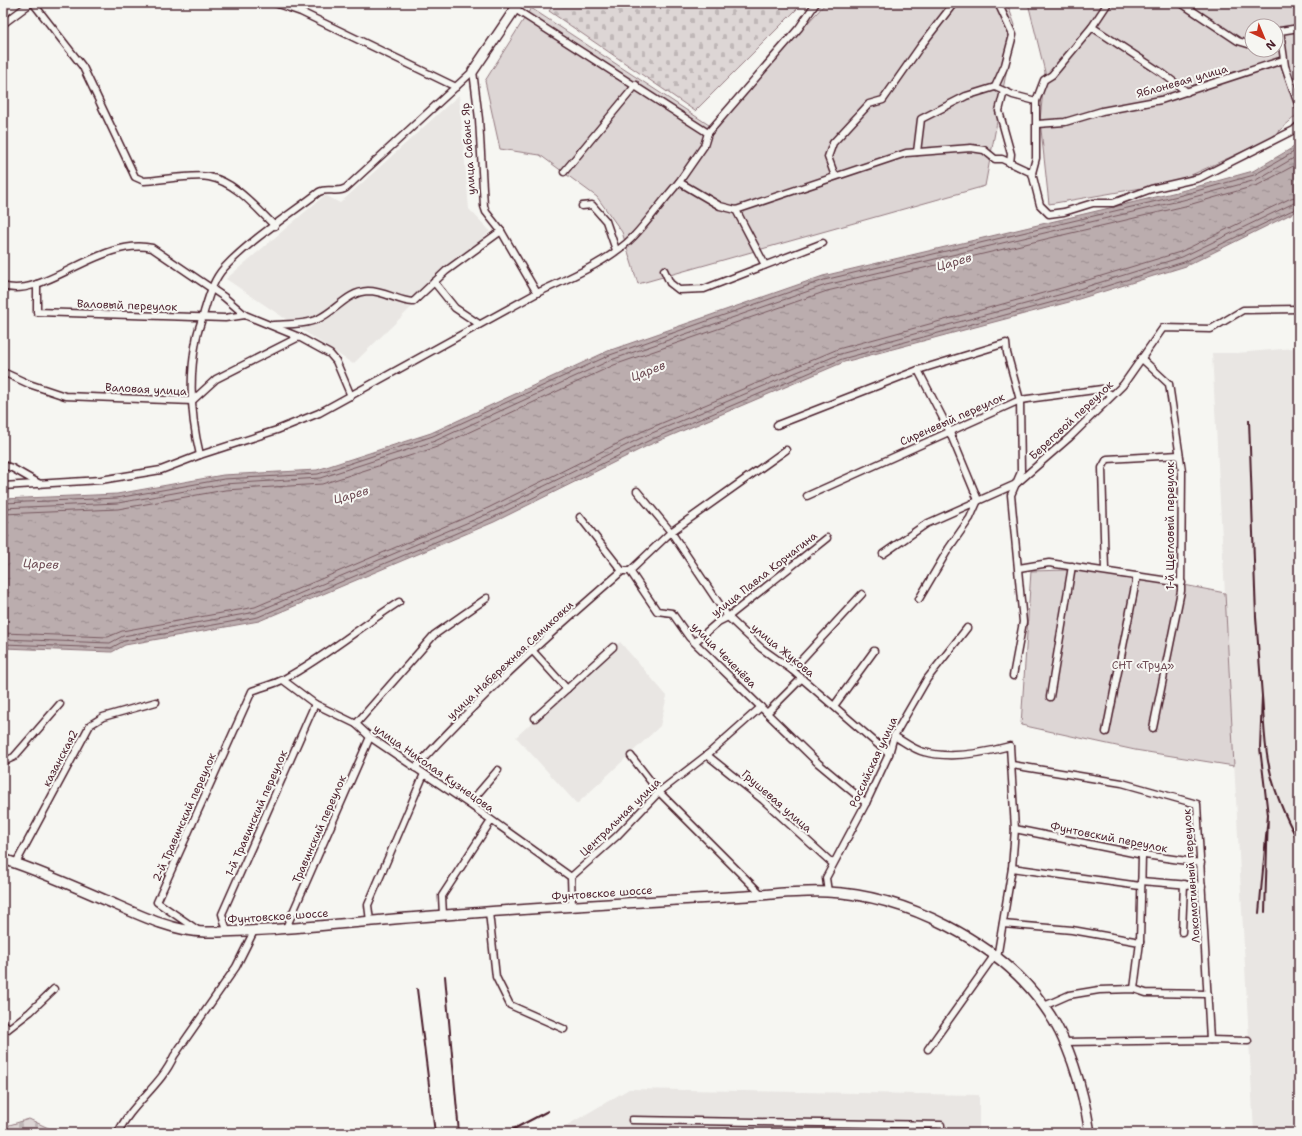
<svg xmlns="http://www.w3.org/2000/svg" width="1302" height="1136" viewBox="0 0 1302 1136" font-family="'Shantell Sans',sans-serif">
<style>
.built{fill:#e9e6e3}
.green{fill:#ddd6d5;stroke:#947a80;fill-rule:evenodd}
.cemetery{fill:url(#cemetery-stones);stroke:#947a80}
.water{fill:url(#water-ripples);stroke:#8e747a}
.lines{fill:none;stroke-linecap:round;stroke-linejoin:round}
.shore{stroke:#77585f;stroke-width:1}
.street-casing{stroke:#4a1f2b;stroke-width:9}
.secondary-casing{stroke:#4a1f2b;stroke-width:12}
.street{stroke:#f6f6f2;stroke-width:6}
.secondary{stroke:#f6f6f2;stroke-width:9}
.rail{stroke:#4a1f2b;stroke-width:2}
.labels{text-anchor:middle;stroke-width:4;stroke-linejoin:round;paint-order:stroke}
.street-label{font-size:11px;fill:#4a1f2b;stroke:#f6f6f2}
.park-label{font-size:11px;fill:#6f4d56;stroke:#f6f6f2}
.water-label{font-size:12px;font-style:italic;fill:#6c4a52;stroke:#f6f6f2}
</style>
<defs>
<pattern id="cemetery-stones" width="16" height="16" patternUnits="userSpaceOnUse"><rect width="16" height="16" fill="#ddd6d5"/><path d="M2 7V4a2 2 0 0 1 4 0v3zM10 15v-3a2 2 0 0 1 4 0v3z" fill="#bfb7b7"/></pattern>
<pattern id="water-ripples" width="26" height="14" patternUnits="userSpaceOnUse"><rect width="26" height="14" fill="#bbadae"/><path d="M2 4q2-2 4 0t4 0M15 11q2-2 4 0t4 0" fill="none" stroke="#9a8c8e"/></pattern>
</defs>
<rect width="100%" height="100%" fill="#f6f6f2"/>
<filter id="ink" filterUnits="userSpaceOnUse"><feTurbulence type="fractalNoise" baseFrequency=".025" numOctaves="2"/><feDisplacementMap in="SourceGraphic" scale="8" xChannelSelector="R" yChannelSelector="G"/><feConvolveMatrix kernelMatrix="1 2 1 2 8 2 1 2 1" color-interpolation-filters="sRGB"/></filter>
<g filter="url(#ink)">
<g class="built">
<path d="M459,95L469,209L490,231L353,364L226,279L325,195L340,203Z"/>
<path d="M1296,315H1299V1133H1254L1212,353H1237L1294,348Z"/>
<path d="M620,642L667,696L660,726L577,804L516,737Z"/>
<path d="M629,1089L979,1095V1133H554Z"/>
</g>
<g class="green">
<path d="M826,3H1007L1015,25L985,186L638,284L622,232L597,197L540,155L500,149L485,81L531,8L712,127Z"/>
<path d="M1028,3H1299V113L1270,139L1176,182L1049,204L1040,120L1045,72ZM1252,26H1276V50H1252Z"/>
<path d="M1074,568L1184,585L1225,593L1234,766L1135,750L1021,725L1031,571L1068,570Z"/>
</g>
<g class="cemetery">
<path d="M555,3H803L695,111L549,11Z"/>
<path d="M29,1119L59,1133H3V1127Z"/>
</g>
<path class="water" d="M1299,144V210L1186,266L1069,302L844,362L649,445L494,522L259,621L125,645L112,652L3,648V499L117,494L223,475L317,470L431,433L608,351L823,276L1181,191L1253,171Z"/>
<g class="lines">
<g class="shore">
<path d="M3,503L117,498L224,479L318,474L433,436L610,355L824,280L1182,195L1254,175L1299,149"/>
<path d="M3,508L118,503L224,484L320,478L435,441L611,360L826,285L1183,200L1256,180L1299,155"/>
<path d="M3,514L118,509L225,490L322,484L437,447L614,365L827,291L1185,206L1258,185L1299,163"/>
<path d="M3,633L108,637L122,631L255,607L488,508L643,431L838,349L1065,287L1180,252L1291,198L1299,196"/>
<path d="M3,639L110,643L123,636L256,612L490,513L645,436L840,354L1066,293L1182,257L1294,203L1299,202"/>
<path d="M3,644L111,648L124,641L258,617L492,518L648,441L842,359L1068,298L1184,262L1299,207"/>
</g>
<defs>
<g id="street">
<path d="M33,3L83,67L135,177L144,181C162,180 193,174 209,177C236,182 256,208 275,226"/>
<path d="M275,3L301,12L456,87"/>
<path d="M816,3L799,28L708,133L704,146L679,182L720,206L736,210L906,153L971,148L984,150L995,159H1002L1032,173"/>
<path d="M1108,3L1092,27L1052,75L1044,80L1036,101V158L1032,173L1040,205L1049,214L1064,212L1093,203H1113L1151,189L1199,178L1294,130L1299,125"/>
<path d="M1181,3L1238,41L1248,44L1252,42"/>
<path d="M515,9L708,133"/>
<path d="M3,24L31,3"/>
<path d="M1092,27L1162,73L1187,92"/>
<path d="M1299,28L1280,31L1285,66L1299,107"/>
<path d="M473,71L479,119L484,206L486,212L501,231L537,293"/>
<path d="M995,87L1005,65L1013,35L998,3"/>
<path d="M1004,91L999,111L1011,154L1010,163"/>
<path d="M1037,124L1065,122L1102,111L1161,100L1283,60"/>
<path d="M917,152L921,119L966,96L995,87L1013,95L1036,101"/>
<path d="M564,172L636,85"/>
<path d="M835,176L828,157L833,143L869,104L883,100L920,47L954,3"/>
<path d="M582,206L592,205L606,221L616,250"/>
<path d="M736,210L765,265"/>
<path d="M664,270L670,283L679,290L704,289L823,243"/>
<path d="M434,282L455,308L479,324"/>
<path d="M37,284V312L225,318L245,315"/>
<path d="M3,286C43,300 101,236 152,248L224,297L245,315L299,337L330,354L336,361L351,396"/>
<path d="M273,325C287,324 305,325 318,319C336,311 347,292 368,291C384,291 398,301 413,302L446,271L501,231"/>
<path d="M1141,358L1169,384L1182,471L1181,591L1153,728"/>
<path d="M918,370L948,428L978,500L970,518L949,548L919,599"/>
<path d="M3,372L29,384L65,396L192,401L216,379L299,337"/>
<path d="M777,425L918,370L1006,343L1007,353L1020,400L1021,472L1011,495L1023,622L1013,676"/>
<path d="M200,455C191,418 189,378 196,341C197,331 202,321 204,312C209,296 213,280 224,268C251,239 288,216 319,192C328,187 337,194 346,188L473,71"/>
<path d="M3,465L12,468L40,484"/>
<path d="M3,486L101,480L161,470L200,455L277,430L319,413L537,293C569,278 610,261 634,236C650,219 664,199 679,182"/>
<path d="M637,491L671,532L728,617L761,648L792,670L889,754"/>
<path d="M807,496L1020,400L1102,389L1112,395"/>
<path d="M580,517L622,571H630L657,611L672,613L689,637L818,763L866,803"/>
<path d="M883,554L926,524L1016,484L1070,437L1123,385L1163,328L1211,329L1243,310L1299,309"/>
<path d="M1019,568L1049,563L1182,583"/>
<path d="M1105,570L1102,468L1107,459L1179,455"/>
<path d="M630,571L671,532L786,450"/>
<path d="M695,642L718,622L728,617L827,538"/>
<path d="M531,649L567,689"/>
<path d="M792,670L862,594"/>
<path d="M283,680L315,704L356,724L370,737L469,804L571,877"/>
<path d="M1050,697L1072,566"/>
<path d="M834,706L874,651"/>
<path d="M767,713L802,678"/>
<path d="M535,718L613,647"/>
<path d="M356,724L434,635L487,598"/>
<path d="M1106,732L1137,576"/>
<path d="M894,736C903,741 914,750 924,752C950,759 984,753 1010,746L1015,829L1012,868L997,958"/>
<path d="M707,755L763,800L832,863"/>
<path d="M631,756L659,792L762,895"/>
<path d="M3,762L14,757L60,704"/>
<path d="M1012,765L1122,783L1197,804L1210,1040"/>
<path d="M415,768C479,697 550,633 622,571"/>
<path d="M469,804L498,770"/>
<path d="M1015,829L1138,854L1201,863"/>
<path d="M16,863L90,725L103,717L156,702"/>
<path d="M1012,868L1140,886"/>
<path d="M1141,881L1202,886"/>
<path d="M828,892L826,878L866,803L889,754L894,736L927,679L967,628"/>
<path d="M572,906L571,877L617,836L659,792L707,755L761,707"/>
<path d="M489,912L496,977L510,1005L564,1029"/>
<path d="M443,915L442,896L491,821"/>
<path d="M370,921L368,905L424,774"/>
<path d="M1003,924L1072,930L1140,942"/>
<path d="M286,928L370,737"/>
<path d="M199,931L157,902L252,691C262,687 275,684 284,679C325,657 360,627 399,602"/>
<path d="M227,931L222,914L315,704"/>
<path d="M1182,932L1184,884"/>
<path d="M1134,989L1140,942L1142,855"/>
<path d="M1044,1006L1069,995L1099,990L1134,989L1146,993L1208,994"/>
<path d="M3,1022L8,1029L30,1012L54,989"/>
<path d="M1063,1042L1210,1040L1248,1041"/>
<path d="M928,1049L994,956"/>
<path d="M632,1120L941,1125V1133"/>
<path d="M118,1133C131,1104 161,1086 174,1056L236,967L254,931"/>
</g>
<g id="secondary">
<path d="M473,71L519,3"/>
<path d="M3,859C40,871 76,887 112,903C139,915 175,932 205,932C265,932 324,925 384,920C464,913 544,908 624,903C665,901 706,898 747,896C774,894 801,891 827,892C905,895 999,942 1044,1006C1071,1043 1083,1089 1090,1133"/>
</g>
</defs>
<use href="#street" class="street-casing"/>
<use href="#secondary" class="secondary-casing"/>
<use href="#street" class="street"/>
<use href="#secondary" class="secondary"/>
<g class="rail">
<path d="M1249,420L1256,617L1262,696"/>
<path d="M1268,815L1260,748L1262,696C1264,718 1264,740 1268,761C1273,789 1285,817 1299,842"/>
<path d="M1259,913L1268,815L1265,912"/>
<path d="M445,976L459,1133"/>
<path d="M417,989L435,1133"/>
<path d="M506,1133L548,1111"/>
</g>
</g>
</g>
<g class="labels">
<g class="street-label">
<text transform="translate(1182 81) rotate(-16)" y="4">Яблоневая улица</text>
<text transform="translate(468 149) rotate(-94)" y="4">улица Сабанс Яр</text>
<text transform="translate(127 305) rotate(2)" y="4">Валовый переулок</text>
<text transform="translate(146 389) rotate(3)" y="4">Валовая улица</text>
<text transform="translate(952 419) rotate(-24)" y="4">Сиреневый переулок</text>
<text transform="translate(1071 420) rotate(-43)" y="4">Береговой переулок</text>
<text transform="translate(1170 526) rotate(-90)" y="4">1-й Щегловый переулок</text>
<text transform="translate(764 574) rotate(-38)" y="4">улица Павла Корчагина</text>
<text transform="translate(783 650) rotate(39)" y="4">улица Жукова</text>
<text transform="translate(724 655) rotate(45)" y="4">улица Чеченёва</text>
<text transform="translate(510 660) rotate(-43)" y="4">улица Набережная Семиковки</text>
<text transform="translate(60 758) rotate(-62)" y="4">казанская2</text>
<text transform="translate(873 762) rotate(-65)" y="4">Российская улица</text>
<text transform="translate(434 768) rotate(35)" y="4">улица Николая Кузнецова</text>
<text transform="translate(777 801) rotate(41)" y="4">Грушевая улица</text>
<text transform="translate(256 813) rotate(-66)" y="4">1-й Травинский переулок</text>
<text transform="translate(184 817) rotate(-66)" y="4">2-й Травинский переулок</text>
<text transform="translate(620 817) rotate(-44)" y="4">Центральная улица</text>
<text transform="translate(319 829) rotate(-66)" y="4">Травинский переулок</text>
<text transform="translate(1109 837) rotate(11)" y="4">Фунтовский переулок</text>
<text transform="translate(1191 876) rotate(-94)" y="4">Локомотивный переулок</text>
<text transform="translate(602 893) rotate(-4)" y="4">Фунтовское шоссе</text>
<text transform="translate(278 916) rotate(-4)" y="4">Фунтовское шоссе</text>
</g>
<g class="park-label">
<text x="1143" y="669">СНТ «Труд»</text>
</g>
<g class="water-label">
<text transform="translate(954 262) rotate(-16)" y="4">Царев</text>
<text transform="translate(648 371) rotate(-21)" y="4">Царев</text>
<text transform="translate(351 495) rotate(-16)" y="4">Царев</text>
<text transform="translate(41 564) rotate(3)" y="4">Царев</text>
</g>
</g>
<rect width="1302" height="1136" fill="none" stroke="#f6f6f2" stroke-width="16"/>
<rect x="8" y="8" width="1286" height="1120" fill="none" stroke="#4a1f2b" stroke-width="1.5" filter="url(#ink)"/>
<g transform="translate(1264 38) rotate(136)"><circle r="19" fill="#f6f6f2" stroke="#b1a0a2"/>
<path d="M0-3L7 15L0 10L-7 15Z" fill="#c8321e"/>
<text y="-6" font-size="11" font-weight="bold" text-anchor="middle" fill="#4a1f2b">N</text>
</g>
</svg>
